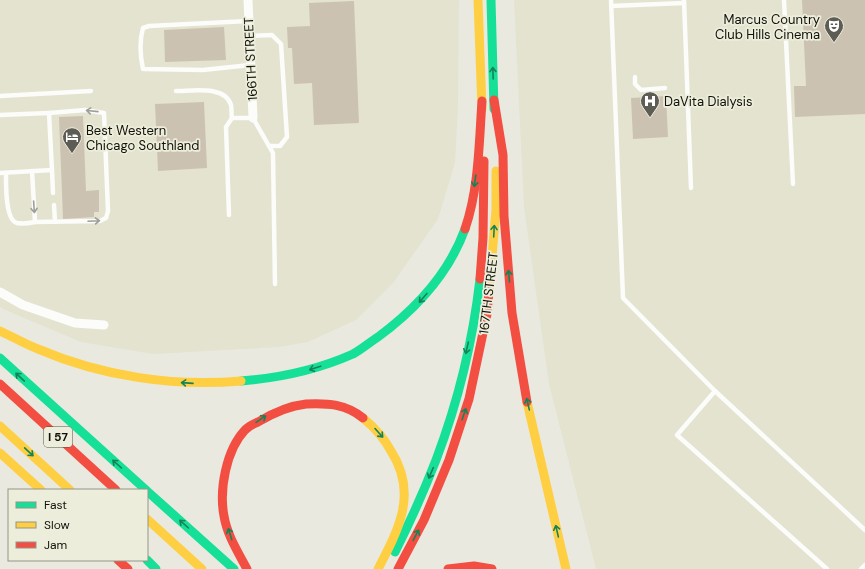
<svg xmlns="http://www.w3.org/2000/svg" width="865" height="569" viewBox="0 0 865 569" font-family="'DM Sans',sans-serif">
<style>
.built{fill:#e3e3d0}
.building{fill:#ccc2b1}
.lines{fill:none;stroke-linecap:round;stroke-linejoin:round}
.lane{stroke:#fcfcfa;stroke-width:4.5}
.street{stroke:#fcfcfa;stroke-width:9}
.fast{stroke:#16e098;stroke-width:9}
.slow{stroke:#ffcf43;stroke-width:9}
.jam{stroke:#f24e42;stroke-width:9}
.oneway{stroke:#148358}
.oneway2{stroke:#9e9e9a}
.labels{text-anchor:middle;stroke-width:3.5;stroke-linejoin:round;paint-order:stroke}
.shield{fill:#ededdb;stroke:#535349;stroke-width:1}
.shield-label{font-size:12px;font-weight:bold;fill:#11110a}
.poi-label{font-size:13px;fill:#11110a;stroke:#ededdb;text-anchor:start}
.street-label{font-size:13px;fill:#11110a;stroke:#ededdb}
</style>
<rect width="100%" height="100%" fill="#e9e9df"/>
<g class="built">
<path d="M0,0H459L458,105L455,163L438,219L393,283L356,320L308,342L279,347L153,354L81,342L3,309L0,307Z"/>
<path d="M514,0H865V569H596L549,384L524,207Z"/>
</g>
<g class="building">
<path d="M802,0H865V114L795,117L794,86H806Z"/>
<path d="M354,1L359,123L314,125L312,83L294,84L292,48H288L287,27L310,26L309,3Z"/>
<path d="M224,27L226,60L165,62L164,30Z"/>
<path d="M666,96L668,137L633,139L631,98Z"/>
<path d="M204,102L207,168L158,171L155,104Z"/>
<path d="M83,116L86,191L99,190V212H94V217L63,219L59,117Z"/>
</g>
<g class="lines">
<g class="lane">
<path d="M611,0L623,298L715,391L677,435L827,569"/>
<path d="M684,0L691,188"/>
<path d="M784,0L793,184"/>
<path d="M611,6L684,3"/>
<path d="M248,21L149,26L143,28C139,42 140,55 143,69L203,70L250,65"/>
<path d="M249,36L272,35L281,44L287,137L280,146H269"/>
<path d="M635,77V84L641,90L665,88"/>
<path d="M176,91C192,91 225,85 231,105C232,109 231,114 232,118"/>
<path d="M0,96L91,91"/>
<path d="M0,115L49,113L52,170L0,173"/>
<path d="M52,170L53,193"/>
<path d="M32,171L35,222L100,221L106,218L108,211L104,113L85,110L49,113"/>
<path d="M6,173C6,184 5,220 17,223C22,224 30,223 35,222"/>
<path d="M54,205L55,222"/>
<path d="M229,215L226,127L232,118H253L273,153L275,284"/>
<path d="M715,391L865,530"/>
<path d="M861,569L865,565"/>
</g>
<g class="street">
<path d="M248,0L253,118"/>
<path d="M0,292L23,305L75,323L104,325"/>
</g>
<g class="fast">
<path d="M491,0L494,109"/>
<path d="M0,358L146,490"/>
<path d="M241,381C279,378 317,370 353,354C362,349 370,342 378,337C416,309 449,273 465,229"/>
<path d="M147,491L234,569"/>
<path d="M395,552C410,522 424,491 436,460C458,402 473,340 480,279"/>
<path d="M147,560L156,569"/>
</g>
<g class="slow">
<path d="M478,0L482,109"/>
<path d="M489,291L496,210V171"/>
<path d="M0,331C13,337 25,344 38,349C101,376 173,387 241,381"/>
<path d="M527,402L566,569"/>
<path d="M363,418C374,427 384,438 391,451C418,493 399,529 378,569"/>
<path d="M0,426L70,490"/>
<path d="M0,453L41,490"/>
<path d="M147,519L202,569"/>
</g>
<g class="jam">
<path d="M494,100L503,155L504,216L512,313L527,402"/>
<path d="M465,229C479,188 479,143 482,101"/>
<path d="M480,279L483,238L484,161"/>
<path d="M0,384L116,490"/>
<path d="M118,560L128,569"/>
<path d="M247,569C238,552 227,535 224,516C219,490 226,450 245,430C249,426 253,424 258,422C273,413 288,406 306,404C328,403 346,404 363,418"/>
<path d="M398,569L424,520L449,460L469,399L487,314L489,291"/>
<path d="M448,569L474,566L492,569"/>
</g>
</g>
<defs><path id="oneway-shaft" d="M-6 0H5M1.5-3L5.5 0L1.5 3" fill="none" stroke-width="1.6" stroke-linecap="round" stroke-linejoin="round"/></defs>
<g class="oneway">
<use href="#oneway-shaft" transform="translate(493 73) rotate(-92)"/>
<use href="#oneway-shaft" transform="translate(475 181) rotate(98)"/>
<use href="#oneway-shaft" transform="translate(494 231) rotate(-87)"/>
<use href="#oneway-shaft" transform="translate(509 276) rotate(-95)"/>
<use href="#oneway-shaft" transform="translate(423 298) rotate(130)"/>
<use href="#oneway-shaft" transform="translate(467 348) rotate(103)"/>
<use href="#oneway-shaft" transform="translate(315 368) rotate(162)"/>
<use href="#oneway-shaft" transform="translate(20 377) rotate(-137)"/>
<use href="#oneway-shaft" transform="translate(187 383) rotate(-176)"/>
<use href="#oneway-shaft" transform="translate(528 404) rotate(-103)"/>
<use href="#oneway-shaft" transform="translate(464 414) rotate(-71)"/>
<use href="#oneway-shaft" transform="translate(261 419) rotate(-34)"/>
<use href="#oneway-shaft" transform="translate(379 433) rotate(48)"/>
<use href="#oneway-shaft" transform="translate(29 452) rotate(43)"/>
<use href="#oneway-shaft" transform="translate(117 464) rotate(-138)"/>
<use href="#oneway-shaft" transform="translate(431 473) rotate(113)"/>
<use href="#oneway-shaft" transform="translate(184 524) rotate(-138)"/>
<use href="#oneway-shaft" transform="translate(557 531) rotate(-103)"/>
<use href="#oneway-shaft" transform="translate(230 534) rotate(-108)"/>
<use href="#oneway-shaft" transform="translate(416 535) rotate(-62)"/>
</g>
<g class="oneway2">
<use href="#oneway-shaft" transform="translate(92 111) rotate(-174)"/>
<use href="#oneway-shaft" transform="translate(34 207) rotate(86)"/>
<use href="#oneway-shaft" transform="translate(94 221) rotate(-3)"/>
</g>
<defs>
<symbol id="theatre-pin" viewBox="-11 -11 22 30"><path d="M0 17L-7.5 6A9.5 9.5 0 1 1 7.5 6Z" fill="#5d5d55" stroke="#ededdb"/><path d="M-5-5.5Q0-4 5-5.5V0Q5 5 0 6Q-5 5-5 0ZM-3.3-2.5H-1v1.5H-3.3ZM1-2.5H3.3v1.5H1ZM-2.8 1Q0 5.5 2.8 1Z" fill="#fff"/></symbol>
<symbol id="hospital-pin" viewBox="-11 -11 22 30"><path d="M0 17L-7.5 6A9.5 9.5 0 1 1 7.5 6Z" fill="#5d5d55" stroke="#ededdb"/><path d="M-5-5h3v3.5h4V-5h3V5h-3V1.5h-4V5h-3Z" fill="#fff"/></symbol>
<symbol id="hotel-pin" viewBox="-11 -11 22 30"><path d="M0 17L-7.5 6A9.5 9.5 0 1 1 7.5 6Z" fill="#5d5d55" stroke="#ededdb"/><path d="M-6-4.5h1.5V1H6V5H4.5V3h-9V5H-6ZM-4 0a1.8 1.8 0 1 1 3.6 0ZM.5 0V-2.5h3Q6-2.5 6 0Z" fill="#fff"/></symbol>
</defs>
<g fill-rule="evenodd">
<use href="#theatre-pin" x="823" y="15" width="22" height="30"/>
<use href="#hospital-pin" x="639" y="90" width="22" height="30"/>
<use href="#hotel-pin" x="61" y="126" width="22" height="30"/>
</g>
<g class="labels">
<rect class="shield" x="44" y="427" width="28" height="20" rx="3"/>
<g class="shield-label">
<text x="58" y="441">I 57</text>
</g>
<g class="poi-label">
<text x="820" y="24" text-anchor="end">Marcus Country<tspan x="820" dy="15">Club Hills Cinema</tspan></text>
<text x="664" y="106">DaVita Dialysis</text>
<text x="86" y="135">Best Western<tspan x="86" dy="15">Chicago Southland</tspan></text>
</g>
<g class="street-label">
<text transform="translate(250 59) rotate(-93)" y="5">166TH STREET</text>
<text transform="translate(488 293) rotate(-83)" y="5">167TH STREET</text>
</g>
</g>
<rect x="8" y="489" width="140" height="72" fill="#ededdb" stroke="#959587"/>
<rect x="16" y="502" width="20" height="6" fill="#16e098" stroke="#959587"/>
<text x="44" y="509" font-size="12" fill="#11110a">Fast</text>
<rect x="16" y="522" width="20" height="6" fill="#ffcf43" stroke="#959587"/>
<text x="44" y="529" font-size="12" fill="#11110a">Slow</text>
<rect x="16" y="542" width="20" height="6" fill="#f24e42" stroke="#959587"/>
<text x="44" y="549" font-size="12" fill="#11110a">Jam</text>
</svg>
